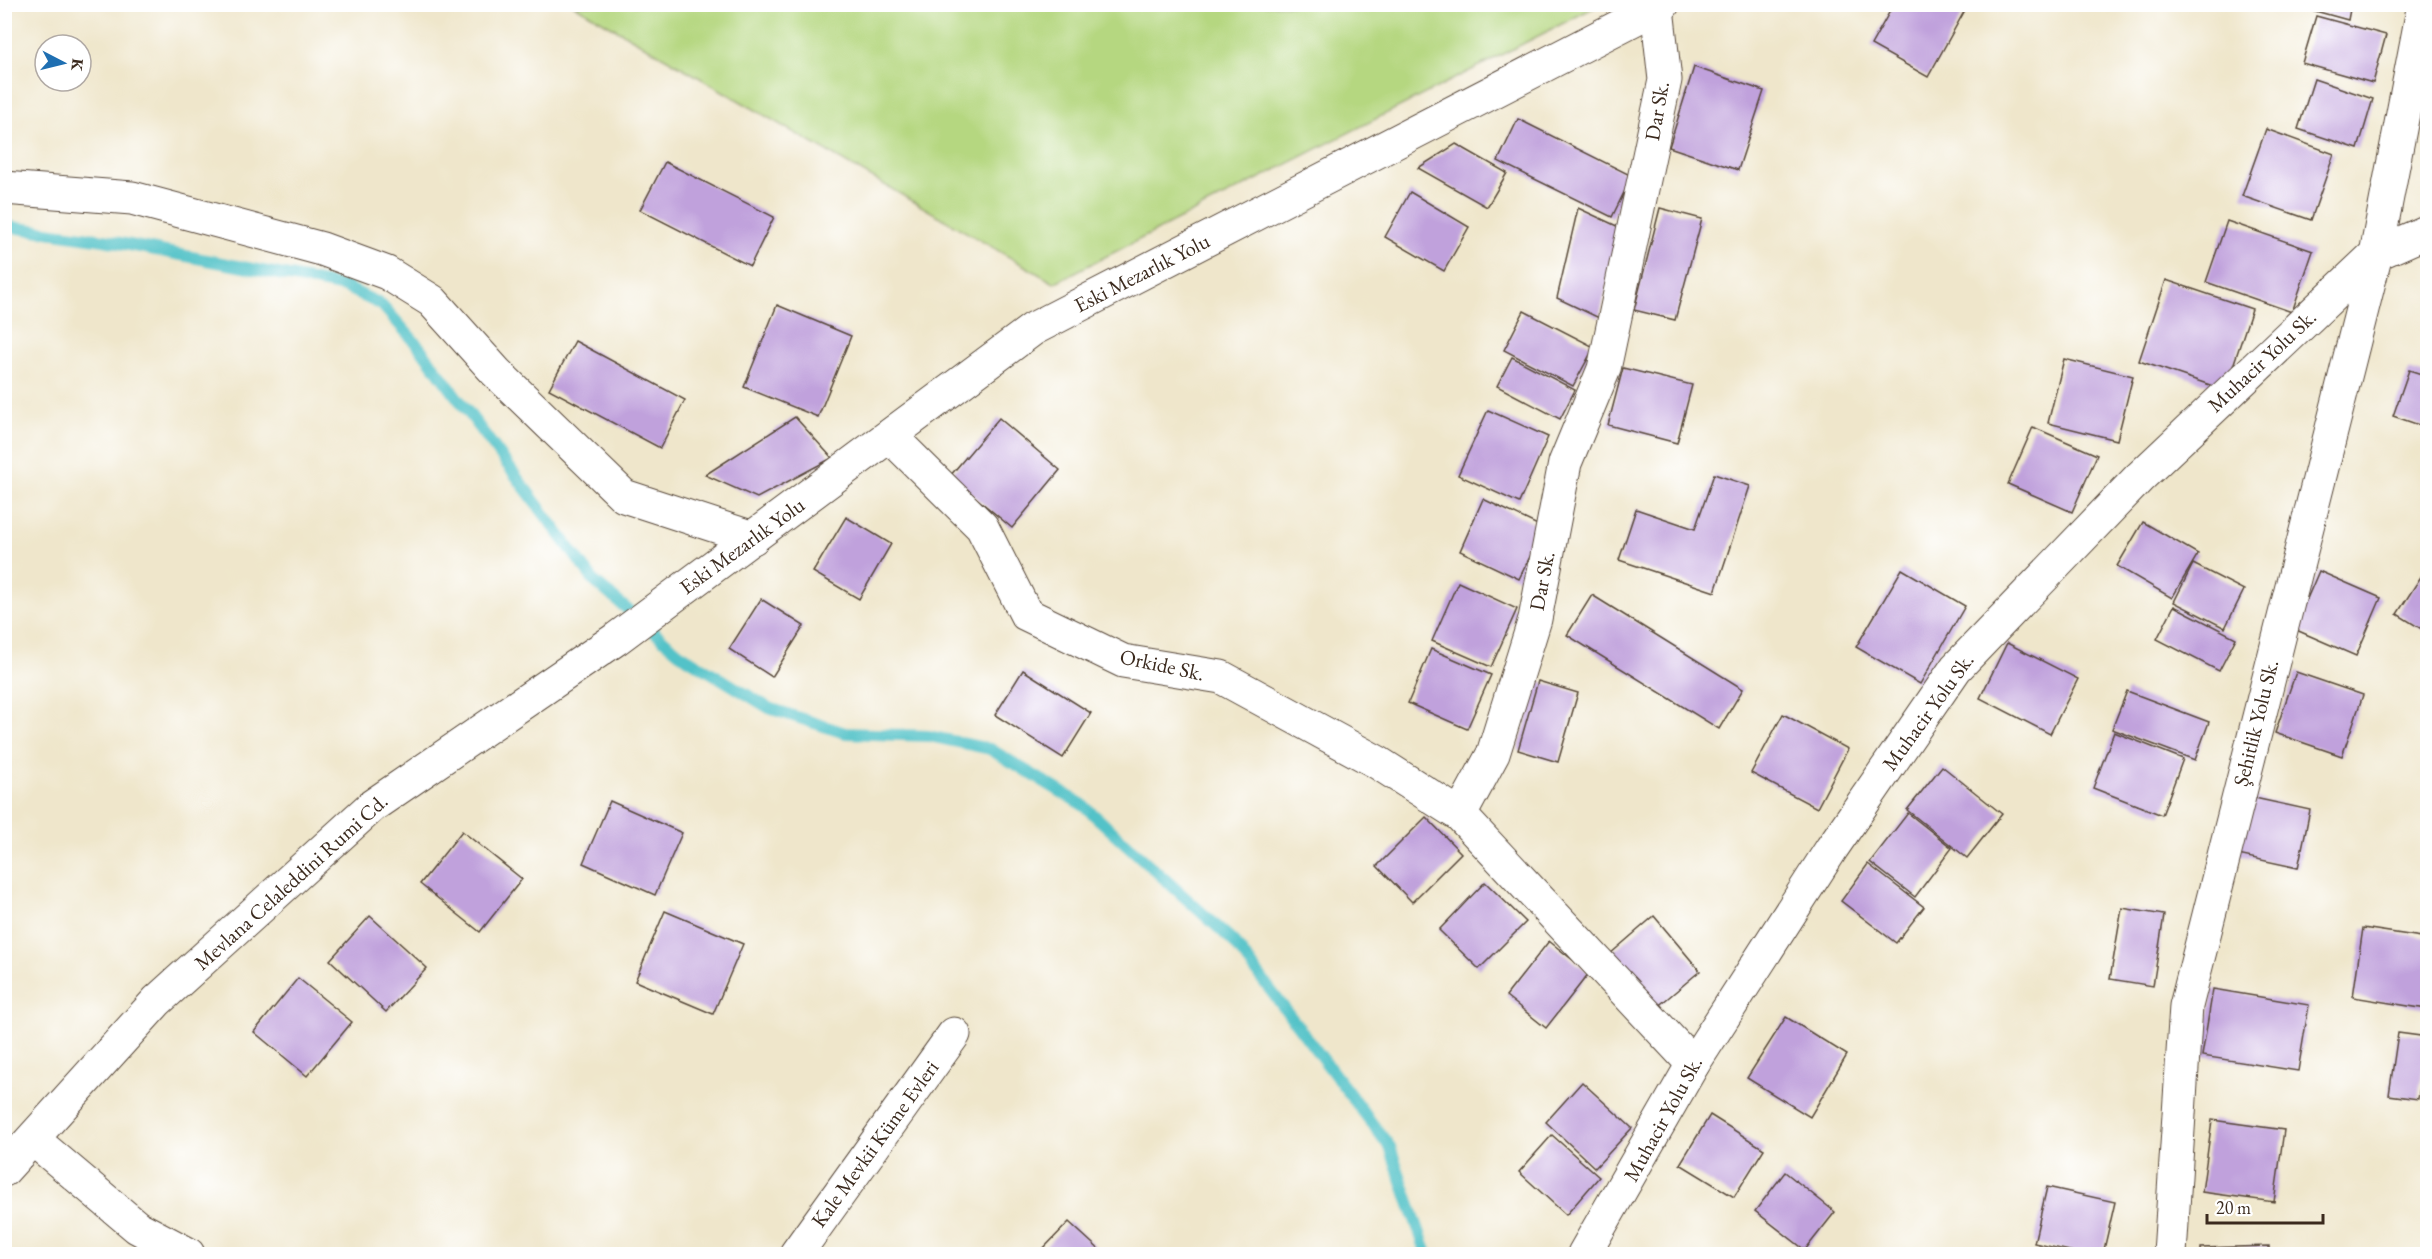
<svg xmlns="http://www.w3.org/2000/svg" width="2432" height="1259" viewBox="0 0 2432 1259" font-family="'EB Garamond',serif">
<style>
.green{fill:#b5d780;stroke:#78804f;stroke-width:1.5}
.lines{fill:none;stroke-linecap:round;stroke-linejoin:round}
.stream{stroke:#53c2c8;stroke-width:12}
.building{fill:#c0a1dc}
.minor-casing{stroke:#564638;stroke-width:35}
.tertiary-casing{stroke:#564638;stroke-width:35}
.minor{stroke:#fff;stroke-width:33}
.tertiary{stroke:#fff;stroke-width:33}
.labels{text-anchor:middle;stroke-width:6;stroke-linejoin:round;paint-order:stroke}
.street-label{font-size:21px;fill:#3b2a1e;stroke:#fff}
</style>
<rect width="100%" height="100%" fill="#fff"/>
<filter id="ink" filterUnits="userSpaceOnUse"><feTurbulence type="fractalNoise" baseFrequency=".0167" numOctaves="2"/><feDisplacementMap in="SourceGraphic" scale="12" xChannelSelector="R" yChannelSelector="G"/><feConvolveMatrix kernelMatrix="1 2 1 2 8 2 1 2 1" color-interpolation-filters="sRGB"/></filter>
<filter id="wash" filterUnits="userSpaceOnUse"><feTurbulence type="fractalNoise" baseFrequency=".008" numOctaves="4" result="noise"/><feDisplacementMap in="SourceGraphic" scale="24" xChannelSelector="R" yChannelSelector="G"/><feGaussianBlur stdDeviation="1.35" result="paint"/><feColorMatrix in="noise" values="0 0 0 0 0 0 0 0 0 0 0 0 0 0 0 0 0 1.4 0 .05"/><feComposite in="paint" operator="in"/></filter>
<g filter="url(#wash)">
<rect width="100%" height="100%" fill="#efe6cb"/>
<path class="green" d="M574,5H1599L1054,283Z"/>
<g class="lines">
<path class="stream" d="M4,226L104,240L345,287L382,305L421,349L595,582L679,653L769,708L845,733L929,736L990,749L1083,805L1233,941L1390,1147L1427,1254"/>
</g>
<g id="blocks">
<g class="building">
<path d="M1894,4H1954L1965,10L1928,77L1871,45Z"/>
<path d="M2290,4H2351L2348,20Z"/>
<path d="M2316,16L2386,35L2373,83L2302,63Z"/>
<path d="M1694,67L1764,91L1738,170L1669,147Z"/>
<path d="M2314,79L2373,99L2358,149L2298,129Z"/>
<path d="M1518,119L1632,176L1612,217L1498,161Z"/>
<path d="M2266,129L2334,154L2311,220L2242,196Z"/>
<path d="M1456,144L1507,173L1487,207L1418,168Z"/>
<path d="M665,162L774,217L750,266L640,210Z"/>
<path d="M1410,192L1469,227L1444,271L1385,237Z"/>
<path d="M1578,208L1621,228L1599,318L1557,298Z"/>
<path d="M1660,208L1702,219L1675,320L1634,310Z"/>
<path d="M2227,221L2313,251L2292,312L2206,282Z"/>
<path d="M2166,280L2252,309L2225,390L2139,361Z"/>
<path d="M777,305L851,336L818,417L744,387Z"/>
<path d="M1524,311L1594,347L1573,386L1504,350Z"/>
<path d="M575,341L685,400L660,448L549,389Z"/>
<path d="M1512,357L1575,390L1560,419L1497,386Z"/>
<path d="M2064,359L2133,376L2117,440L2048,423Z"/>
<path d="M1623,368L1692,385L1677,443L1608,425Z"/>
<path d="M2409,370L2428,376V428L2393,416Z"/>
<path d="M1488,410L1548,437L1519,503L1458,475Z"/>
<path d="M795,417L832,458L757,498L705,475Z"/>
<path d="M999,418L1060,470L1012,528L950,476Z"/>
<path d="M2033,427L2097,455L2072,512L2008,484Z"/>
<path d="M1714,474L1750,486L1715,592L1619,560L1636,509L1695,529Z"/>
<path d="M1483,499L1544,528L1519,579L1460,551Z"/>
<path d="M846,517L891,544L859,599L813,572Z"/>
<path d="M2143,522L2198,554L2172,598L2117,566Z"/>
<path d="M2193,564L2244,590L2225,628L2174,602Z"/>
<path d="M1902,569L1965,606L1920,684L1856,647Z"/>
<path d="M2319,571L2381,598L2356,656L2294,629Z"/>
<path d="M2422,575L2428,579V633L2397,614Z"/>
<path d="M1458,582L1517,609L1491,667L1432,641Z"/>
<path d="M1592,595L1743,689L1719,729L1567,635Z"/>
<path d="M761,599L804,626L772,677L729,649Z"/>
<path d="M2174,606L2236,638L2219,671L2157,639Z"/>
<path d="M2007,643L2078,679L2050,734L1980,698Z"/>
<path d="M1431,649L1491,675L1467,729L1408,703Z"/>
<path d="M1023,670L1091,713L1063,758L995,715Z"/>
<path d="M2296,672L2363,695L2342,756L2275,733Z"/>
<path d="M1538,681L1578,693L1558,762L1518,750Z"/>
<path d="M2127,691L2209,722L2195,760L2112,729Z"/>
<path d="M1783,714L1848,749L1817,808L1751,773Z"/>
<path d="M2114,732L2183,759L2162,815L2093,788Z"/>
<path d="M1942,766L2002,814L1967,858L1907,810Z"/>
<path d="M2250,797L2310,810L2298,868L2238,855Z"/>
<path d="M610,801L682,833L655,895L583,863Z"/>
<path d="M1908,813L1952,848L1915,897L1870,862Z"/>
<path d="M1426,817L1461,853L1412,902L1377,866Z"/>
<path d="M462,831L522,879L480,932L420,884Z"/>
<path d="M1868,864L1924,907L1896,943L1841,901Z"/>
<path d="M1485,882L1526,922L1479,969L1439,930Z"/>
<path d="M2122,908L2164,915L2153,986L2110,979Z"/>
<path d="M665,911L743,944L713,1014L635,981Z"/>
<path d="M370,916L427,968L386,1012L330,960Z"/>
<path d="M1654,916L1700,971L1656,1008L1610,954Z"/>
<path d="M2363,928L2428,938L2427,1009L2353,997Z"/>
<path d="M1549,941L1589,973L1546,1028L1506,996Z"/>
<path d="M298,978L352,1022L307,1076L254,1032Z"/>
<path d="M2213,989L2309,1005L2298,1071L2202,1056Z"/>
<path d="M1786,1017L1847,1055L1810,1117L1747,1078Z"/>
<path d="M2398,1033L2428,1037L2418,1099L2389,1095Z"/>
<path d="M1582,1082L1632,1128L1595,1168L1546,1122Z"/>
<path d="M1710,1115L1764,1149L1734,1197L1680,1164Z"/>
<path d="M2212,1120L2284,1130L2274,1202L2202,1192Z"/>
<path d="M1552,1135L1599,1177L1566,1215L1519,1172Z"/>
<path d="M1785,1172L1835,1212L1805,1250L1755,1211Z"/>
<path d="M2047,1187L2115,1202L2103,1254H2083L2034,1243Z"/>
<path d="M1069,1222L1104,1254H1038Z"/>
<path d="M2269,1246V1254H2201V1248Z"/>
</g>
</g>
</g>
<g filter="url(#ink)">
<use href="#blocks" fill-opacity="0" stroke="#564638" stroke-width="1.5"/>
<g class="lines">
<defs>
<g id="minor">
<path d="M4,188L132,198L322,249L387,273L432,301L496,372L624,496L753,538"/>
<path d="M890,436L982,527L1026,614L1123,661L1221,677L1377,762L1460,815L1693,1064"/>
<path d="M1460,815L1493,754L1535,619L1565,463L1604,369L1665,80L1657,8"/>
<path d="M34,1140L137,1227L188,1254"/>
<path d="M796,1254L954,1034"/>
<path d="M1584,1254L1693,1064L1832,848L1956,668L2139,478L2376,254L2428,231"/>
<path d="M2170,1254L2186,1006L2376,254L2424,4"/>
</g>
<path id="tertiary" d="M4,1170L157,1001L372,806L616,639L1033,329L1663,4"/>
</defs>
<use href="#minor" class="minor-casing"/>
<use href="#tertiary" class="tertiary-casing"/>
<use href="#minor" class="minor"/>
<use href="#tertiary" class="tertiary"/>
</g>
</g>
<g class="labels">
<g class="street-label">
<text transform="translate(1657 111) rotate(-80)" y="7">Dar Sk.</text>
<text transform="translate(1142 273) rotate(-27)" y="7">Eski Mezarlık Yolu</text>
<text transform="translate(2262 361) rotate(-43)" y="7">Muhacir Yolu Sk.</text>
<text transform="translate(742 546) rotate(-36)" y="7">Eski Mezarlık Yolu</text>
<text transform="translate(1542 581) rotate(-79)" y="7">Dar Sk.</text>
<text transform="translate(1162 665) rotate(12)" y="7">Orkide Sk.</text>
<text transform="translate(1928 712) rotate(-54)" y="7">Muhacir Yolu Sk.</text>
<text transform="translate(2256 723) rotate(-76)" y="7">Şehitlik Yolu Sk.</text>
<text transform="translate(291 882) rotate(-42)" y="7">Mevlana Celaleddini Rumi Cd.</text>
<text transform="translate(1663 1119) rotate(-61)" y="7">Muhacir Yolu Sk.</text>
<text transform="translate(875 1144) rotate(-54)" y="7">Kale Mevkii Küme Evleri</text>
</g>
</g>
<rect width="2432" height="1259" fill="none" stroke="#fff" stroke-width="24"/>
<g transform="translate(63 63) rotate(97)"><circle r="28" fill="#ffffff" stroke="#b1aaa5" stroke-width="1.5"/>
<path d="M0-4.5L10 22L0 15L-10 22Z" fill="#1f6fb2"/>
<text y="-9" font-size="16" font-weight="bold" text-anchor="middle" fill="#3b2a1e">K</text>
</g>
<path d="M2207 1214v9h116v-9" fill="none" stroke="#3b2a1e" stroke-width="3"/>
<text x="2216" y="1214" font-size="18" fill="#3b2a1e" stroke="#ffffff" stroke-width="4.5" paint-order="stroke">20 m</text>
</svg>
